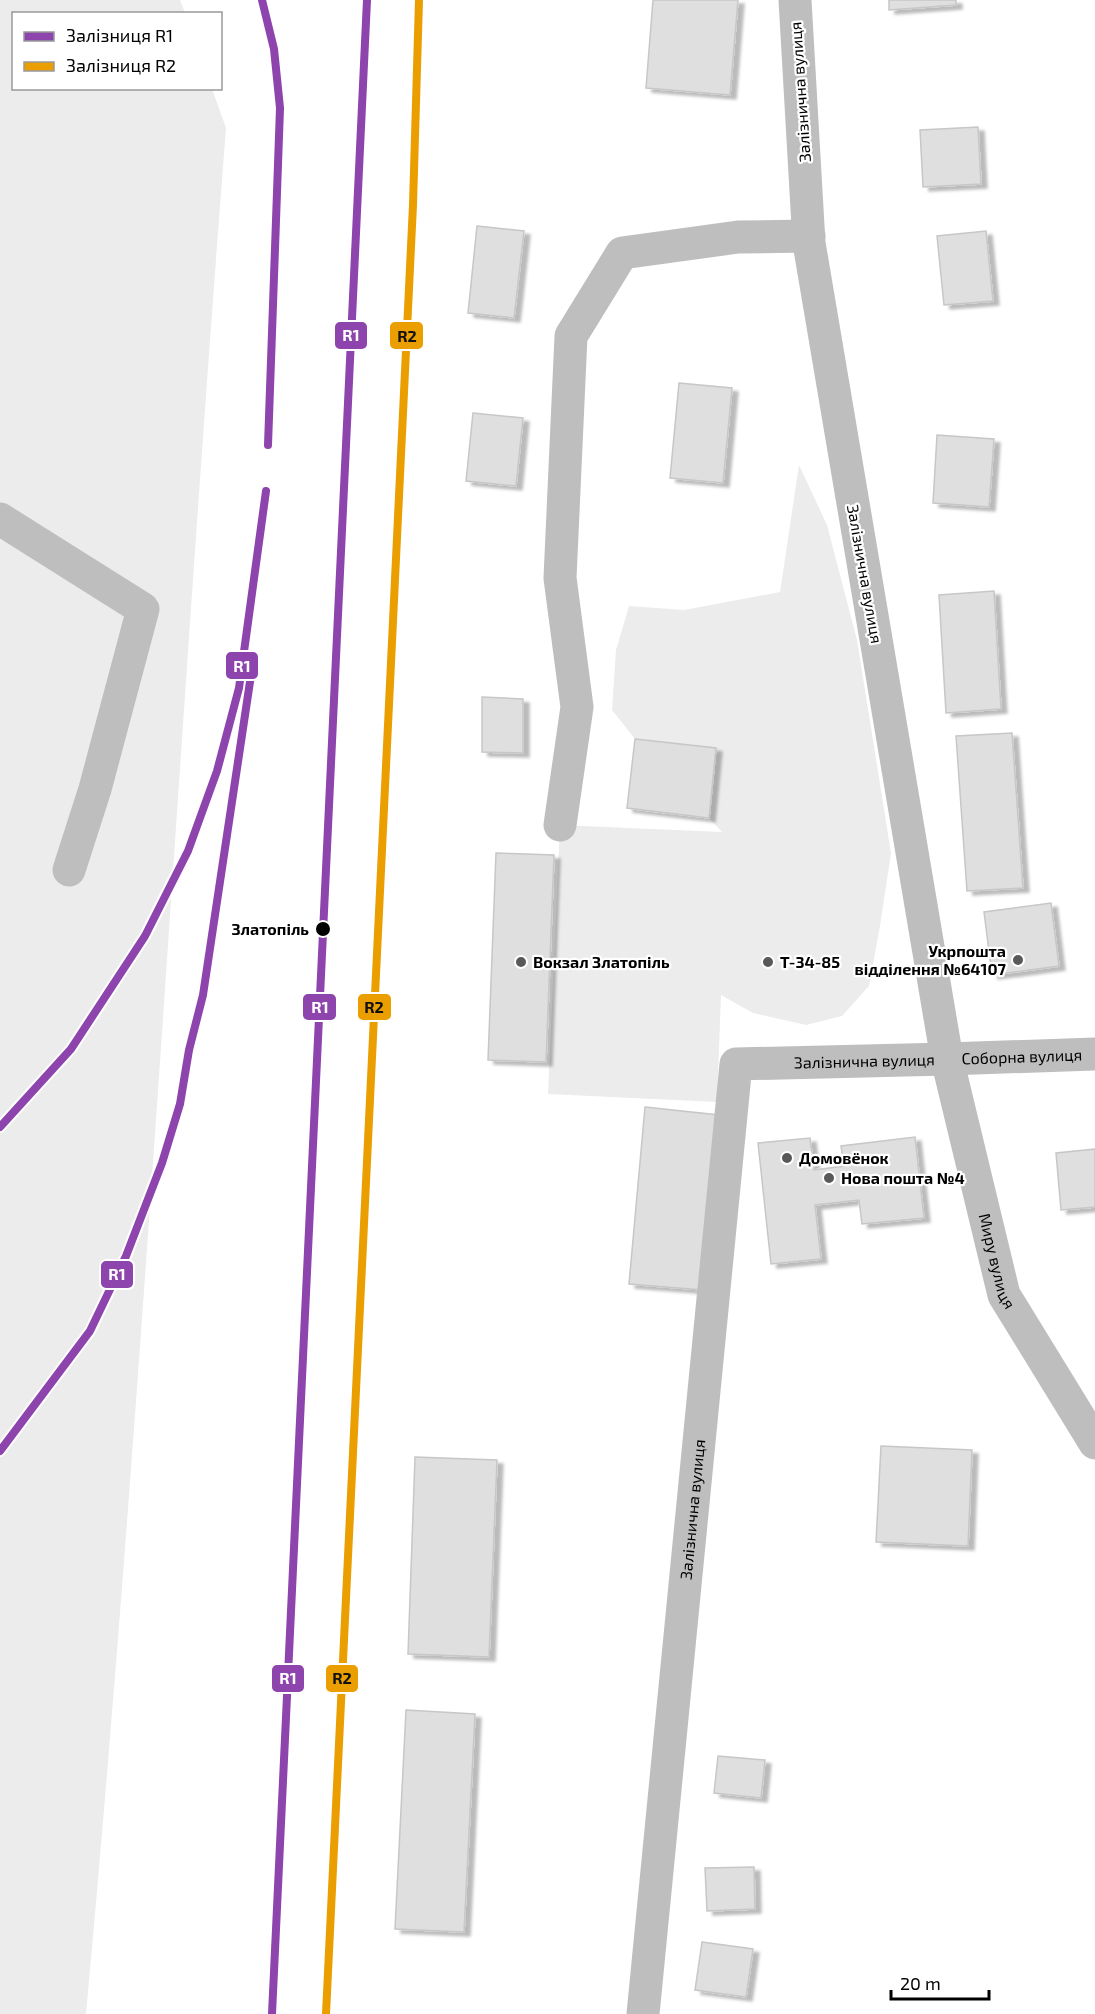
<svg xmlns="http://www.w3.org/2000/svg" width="1095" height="2014" viewBox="0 0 1095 2014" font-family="'Exo 2',sans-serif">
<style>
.green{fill:#ececec}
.building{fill:#dfdfdf;stroke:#c7c7c7;stroke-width:1.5;filter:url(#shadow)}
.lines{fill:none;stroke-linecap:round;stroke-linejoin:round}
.minor{stroke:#bebebe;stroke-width:33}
.tertiary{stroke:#bebebe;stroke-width:33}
.rail-1-casing{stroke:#fff;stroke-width:12}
.rail-2-casing{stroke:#fff;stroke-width:12}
.rail-1{stroke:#8e44ad;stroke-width:8}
.rail-2{stroke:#eb9e00;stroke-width:8}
.stop-dot{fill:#000;stroke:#fff;stroke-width:2}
.poi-dot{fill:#595959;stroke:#fff;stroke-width:2}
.labels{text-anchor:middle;stroke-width:4.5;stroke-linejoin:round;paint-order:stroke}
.street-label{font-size:16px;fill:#000;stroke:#fff}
.stop-label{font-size:16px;font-weight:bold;fill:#000;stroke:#fff;text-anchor:end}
.poi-label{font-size:16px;font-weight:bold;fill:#000;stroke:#fff;text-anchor:start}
.line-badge{stroke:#fff;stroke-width:2}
.badge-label{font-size:16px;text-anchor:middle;font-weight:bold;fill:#fff}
.pale-badge-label{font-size:16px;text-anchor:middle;font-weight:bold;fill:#111}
</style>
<defs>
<filter id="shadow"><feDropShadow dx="6" dy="4" stdDeviation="1.5" flood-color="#0004"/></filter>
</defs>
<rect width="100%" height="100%" fill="#fff"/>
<g class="green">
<path d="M0,0H180L185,13L14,14V88L212,89L226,128C177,756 144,1386 86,2014H0Z"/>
<path d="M799,465L827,525L857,640L891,853L880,926L869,986L842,1016L806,1025L753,1013L721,995L717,1102L548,1094L560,825L722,832L709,818L716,748L635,739L612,710L616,650L629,606L684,610L780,592Z"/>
</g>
<g class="building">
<path d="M653,0H738L730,95L646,88Z"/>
<path d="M889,0H956V5L889,10Z"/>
<path d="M978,127L981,184L923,187L920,130Z"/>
<path d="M477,226L524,231L514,318L468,313Z"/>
<path d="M986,231L993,301L944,305L937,236Z"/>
<path d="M679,383L732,388L723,483L670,478Z"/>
<path d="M473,413L523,418L516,486L466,481Z"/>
<path d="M937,435L994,439L989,507L933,503Z"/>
<path d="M994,591L1001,709L946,713L939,595Z"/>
<path d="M482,697L523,699V753L482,752Z"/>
<path d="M1012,733L1023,888L967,891L956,736Z"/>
<path d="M635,739L716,748L709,818L627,808Z"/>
<path d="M496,853L554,855L546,1062L488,1060Z"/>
<path d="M1051,903L1059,966L992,975L984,912Z"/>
<path d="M645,1107L719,1115L703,1290L629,1284Z"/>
<path d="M915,1137L924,1218L862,1224L859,1200L815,1205L821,1259L771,1264L758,1143L810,1138L814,1170L844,1166L841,1146Z"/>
<path d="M1095,1149V1207L1061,1210L1056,1153Z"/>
<path d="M881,1446L972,1450L968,1546L876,1542Z"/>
<path d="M415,1457L497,1460L489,1657L408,1654Z"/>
<path d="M406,1710L475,1714L464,1932L395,1929Z"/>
<path d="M718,1756L765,1760L761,1798L714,1793Z"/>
<path d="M754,1867L755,1909L707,1911L705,1868Z"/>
<path d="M702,1942L753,1949L746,1997L695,1990Z"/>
</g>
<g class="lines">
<g class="minor">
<path d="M0,519L143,609L95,789L69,870"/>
<path d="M560,825L577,707L560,578L571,336L622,253L738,237L809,236"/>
<path id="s1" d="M947,1059L1004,1295L1095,1443"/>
<path id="s2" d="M643,2014L736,1064L947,1059L809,243L795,0"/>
</g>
<path class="tertiary" id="s3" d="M947,1059L1095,1054"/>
<defs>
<g id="rail-1">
<path d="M262,0L274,49L280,108L268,445"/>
<path d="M0,1127L71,1049L145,936L188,851L217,771L239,688L266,491"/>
<path d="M0,1451L90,1331L126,1256L162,1163L180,1104L189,1050L203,995L254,655"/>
<path d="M272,2014L367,0"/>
</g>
<path id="rail-2" d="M326,2014L413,205L419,0"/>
</defs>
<use href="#rail-1" class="rail-1-casing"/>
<use href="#rail-2" class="rail-2-casing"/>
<use href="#rail-1" class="rail-1"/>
<use href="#rail-2" class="rail-2"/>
</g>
<circle class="stop-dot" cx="323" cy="929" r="8"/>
<g class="poi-dot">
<circle cx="1018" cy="960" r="6"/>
<circle cx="521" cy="962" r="6"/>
<circle cx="768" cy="962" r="6"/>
<circle cx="787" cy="1158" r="6"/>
<circle cx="829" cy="1178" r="6"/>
</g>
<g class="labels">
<g class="street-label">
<text transform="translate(800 92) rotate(-94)" y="6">Залізнична вулиця</text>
<text transform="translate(865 574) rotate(80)" y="6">Залізнична вулиця</text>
<text dy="6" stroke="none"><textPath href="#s3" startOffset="75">Соборна вулиця</textPath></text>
<text dy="6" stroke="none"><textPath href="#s2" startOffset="1083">Залізнична вулиця</textPath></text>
<text dy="6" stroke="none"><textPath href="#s1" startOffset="208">Миру вулиця</textPath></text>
<text dy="6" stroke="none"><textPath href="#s2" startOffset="507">Залізнична вулиця</textPath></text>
</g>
<g class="stop-label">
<text x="309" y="935">Златопіль</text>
</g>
<g class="poi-label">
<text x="1006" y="957" text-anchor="end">Укрпошта<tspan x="1006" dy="18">відділення №64107</tspan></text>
<text x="533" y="968">Вокзал Златопіль</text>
<text x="780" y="968">Т-34-85</text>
<text x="799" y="1164">Домовёнок</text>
<text x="841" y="1184">Нова пошта №4</text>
</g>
</g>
<g class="line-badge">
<rect x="334" y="321" width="34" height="29" rx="6" fill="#8e44ad"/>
<rect x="389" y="321" width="35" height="29" rx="6" fill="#eb9e00"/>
<rect x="225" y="651" width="34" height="29" rx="6" fill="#8e44ad"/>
<rect x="302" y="993" width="35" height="28" rx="6" fill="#8e44ad"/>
<rect x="357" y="993" width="35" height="28" rx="6" fill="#eb9e00"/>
<rect x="100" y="1260" width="34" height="29" rx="6" fill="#8e44ad"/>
<rect x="271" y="1664" width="34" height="29" rx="6" fill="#8e44ad"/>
<rect x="325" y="1664" width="34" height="29" rx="6" fill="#eb9e00"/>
</g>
<g class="badge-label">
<text x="351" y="341">R1</text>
<text x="242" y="672">R1</text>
<text x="320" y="1013">R1</text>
<text x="117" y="1280">R1</text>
<text x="288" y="1684">R1</text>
</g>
<g class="pale-badge-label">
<text x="407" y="342">R2</text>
<text x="374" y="1013">R2</text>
<text x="342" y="1684">R2</text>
</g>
<rect x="12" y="12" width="210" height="78" fill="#ffffff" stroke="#999999" stroke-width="1.5"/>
<rect x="24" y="32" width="30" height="9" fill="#8e44ad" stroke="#999999" stroke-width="1.5"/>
<text x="66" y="42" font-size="18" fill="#000000">Залізниця R1</text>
<rect x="24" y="62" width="30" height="9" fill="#eb9e00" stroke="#999999" stroke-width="1.5"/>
<text x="66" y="72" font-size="18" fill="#000000">Залізниця R2</text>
<path d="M891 1990v9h98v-9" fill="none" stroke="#000000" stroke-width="3"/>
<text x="900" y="1990" font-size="18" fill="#000000" stroke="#ffffff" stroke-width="4.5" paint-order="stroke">20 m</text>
</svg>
